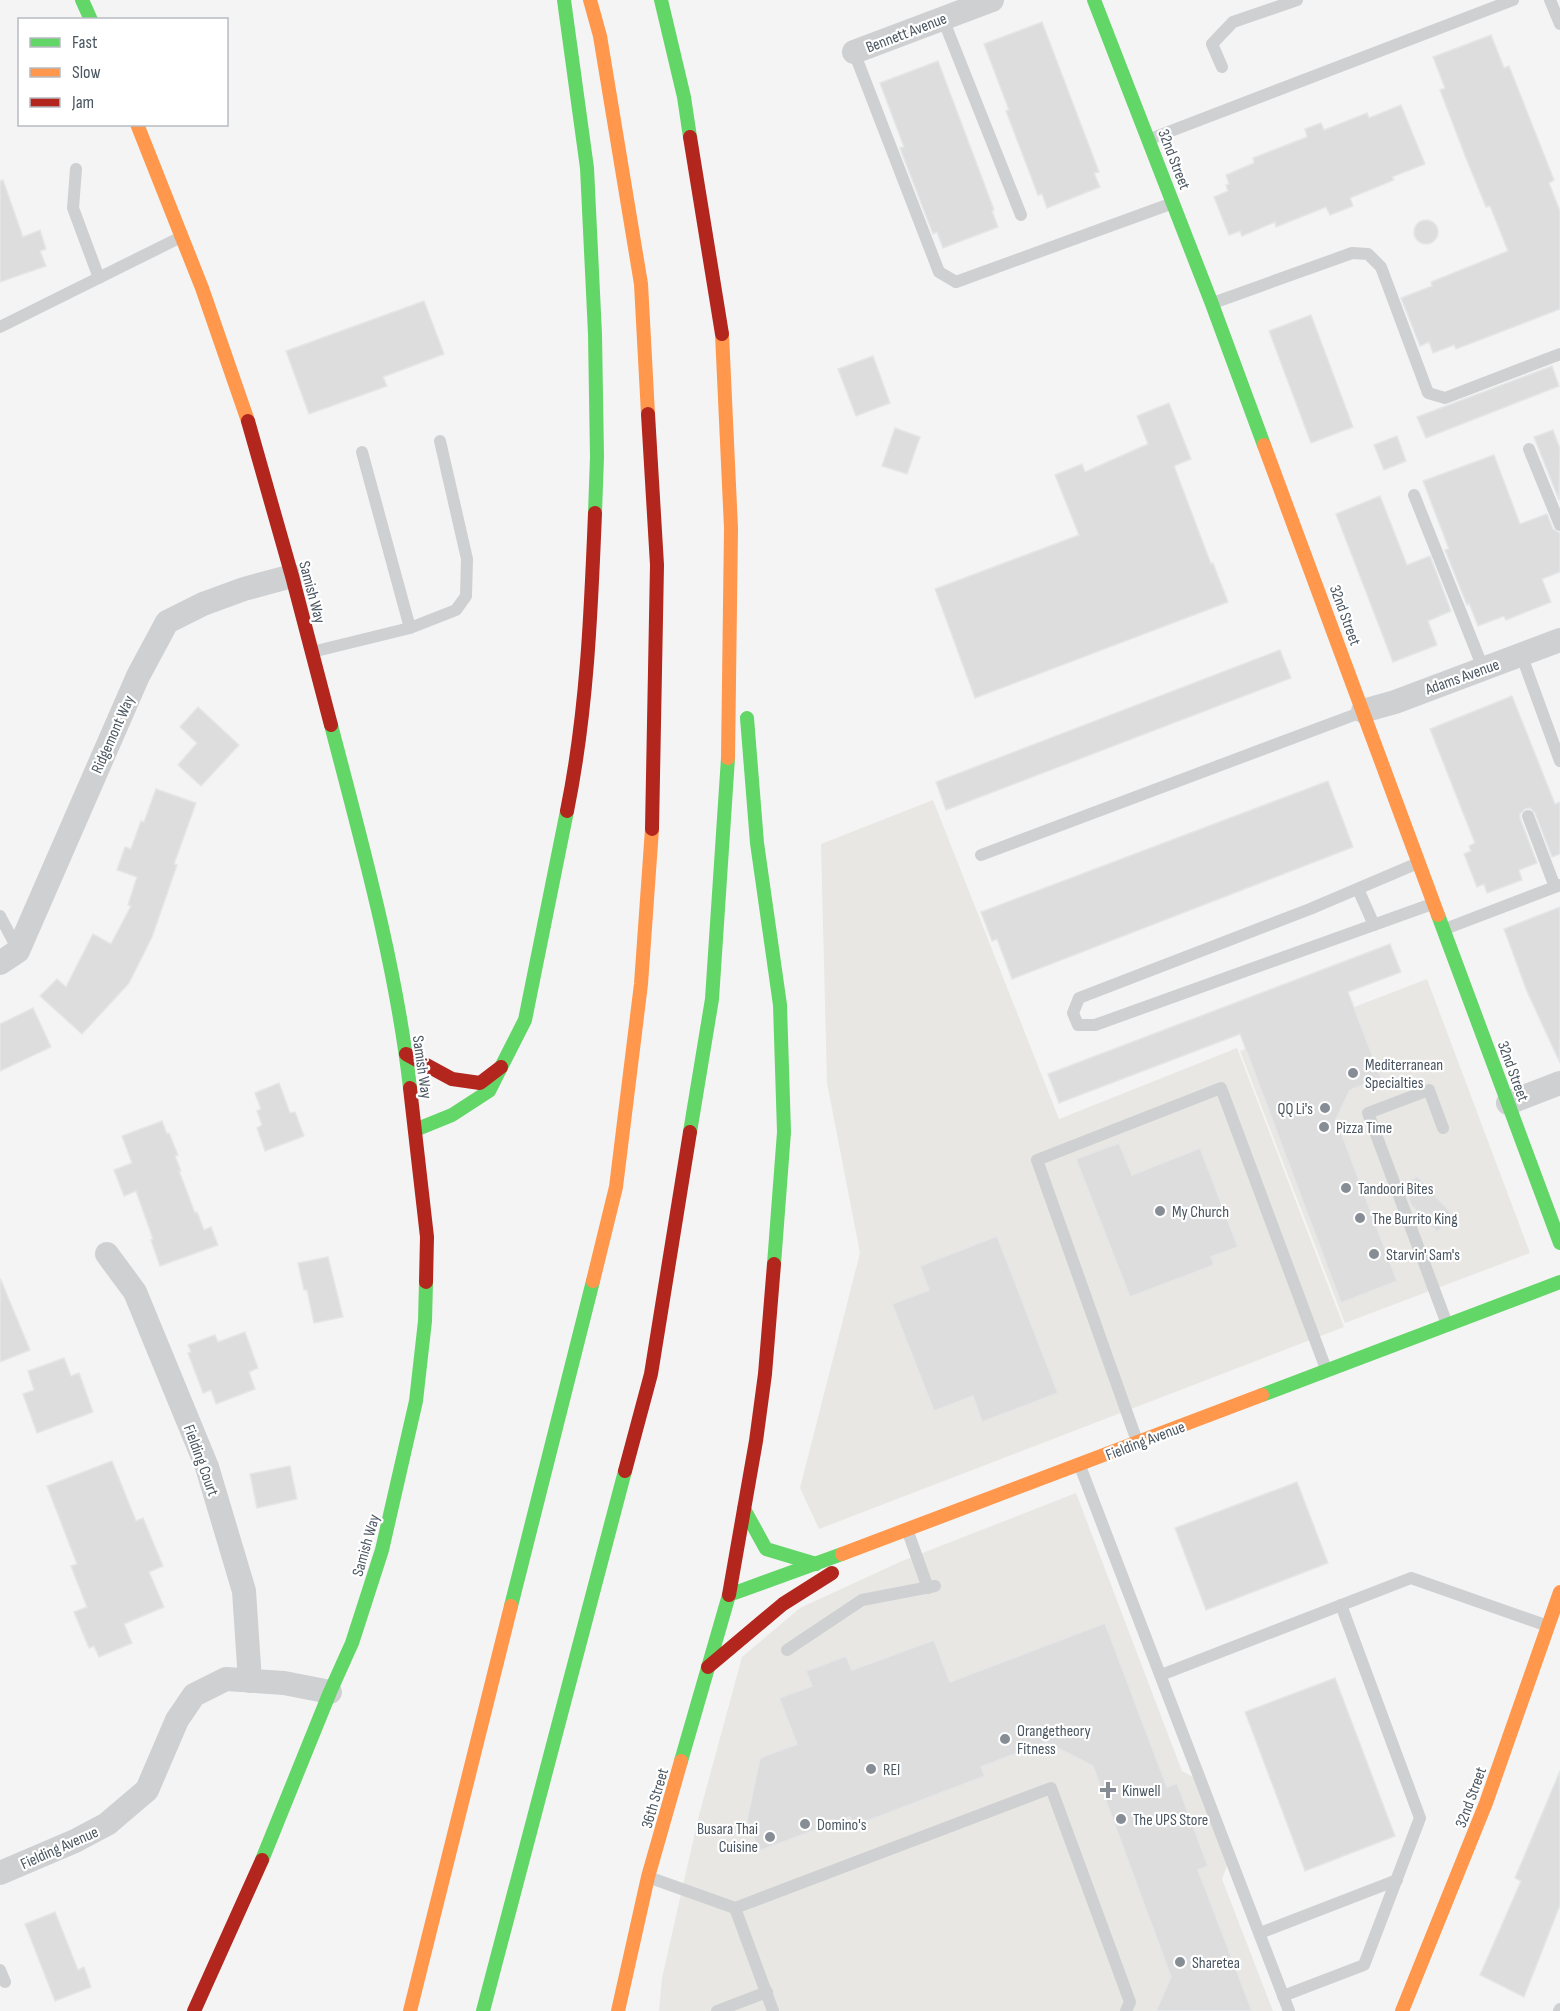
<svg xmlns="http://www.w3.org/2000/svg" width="1560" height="2011" viewBox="0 0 1560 2011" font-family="'Sofia Sans Condensed',sans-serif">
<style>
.commercial{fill:#e8e7e3}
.building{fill:#ddddde;stroke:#e5e6e7;stroke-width:1.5}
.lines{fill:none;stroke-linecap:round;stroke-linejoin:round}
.lane{stroke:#ced0d2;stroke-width:12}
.street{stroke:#ced0d2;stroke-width:24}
.fast{stroke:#63d668;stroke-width:14}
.slow{stroke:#ff974d;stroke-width:14}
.jam{stroke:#b3261e;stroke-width:14}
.poi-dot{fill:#868d94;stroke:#fff;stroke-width:2}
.labels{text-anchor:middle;stroke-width:4.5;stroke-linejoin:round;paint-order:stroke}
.street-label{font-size:16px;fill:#4a5661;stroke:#fff}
.poi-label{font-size:16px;fill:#4a5661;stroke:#fff;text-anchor:start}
</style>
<rect width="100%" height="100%" fill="#f4f4f4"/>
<g class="commercial">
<path d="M933,800L1059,1119L1237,1048L1344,1327L819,1529L800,1488L860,1253L827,1083L821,844Z"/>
<path d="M1427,979L1530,1253L1345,1323L1240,1051Z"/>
<path d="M1076,1493L1182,1771L1195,1778L1228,1863L1222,1879L1273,2011H659L662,1978L698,1819L742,1657L800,1608L902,1561Z"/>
</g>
<g class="building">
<path d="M1042,22L1099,172L1094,173L1100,187L1047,208L1042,194L1038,195L1006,111L1009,110L984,44Z"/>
<path d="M1491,35L1504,68L1509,66L1554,180L1549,183L1560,211V309L1456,349L1454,345L1433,353L1429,342L1420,346L1401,298L1432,286L1431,282L1508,251L1490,206L1486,207L1466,158L1440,90L1445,88L1433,57Z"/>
<path d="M938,61L994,210L992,211L998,227L943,248L937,232L933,234L900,148L904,147L880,83Z"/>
<path d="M1401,105L1425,164L1392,177L1394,180L1350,198L1353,206L1330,215L1326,207L1276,227L1275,222L1242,236L1240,231L1229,235L1214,197L1228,191L1226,185L1229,184L1226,175L1254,163L1253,158L1307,137L1305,129L1321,123L1324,130L1367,113L1369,118Z"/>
<path d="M3,180L23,237L40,230L46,249L40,251L46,266L0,282V181Z"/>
<circle cx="1426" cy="232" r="12"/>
<path d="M424,301L444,354L383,377L387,386L309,414L286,351Z"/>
<path d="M1311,315L1353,427L1311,443L1269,331Z"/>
<path d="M873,356L890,403L856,416L838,369Z"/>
<path d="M1552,366L1559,386L1426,438L1417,417Z"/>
<path d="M1169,403L1191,459L1174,466L1211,564L1213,563L1228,602L975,698L935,589L1079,535L1055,475L1082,464L1085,472L1148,444L1137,416Z"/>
<path d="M895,428L920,437L907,474L882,466Z"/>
<path d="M1553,430L1560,449L1559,500L1534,437Z"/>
<path d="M1397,436L1406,461L1384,470L1374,445Z"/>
<path d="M1494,455L1520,524L1547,514L1553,529L1560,533V572L1542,579L1551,602L1506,620L1504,616L1478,626L1469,603L1467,605L1445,550L1449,549L1423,481Z"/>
<path d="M1380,496L1407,565L1430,556L1451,611L1428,621L1437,645L1393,662L1336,514Z"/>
<path d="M1280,650L1291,678L946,810L936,782Z"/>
<path d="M1512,696L1555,804L1560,802V854L1552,857L1535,813L1530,808L1525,809L1520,814V818L1537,863L1519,870L1522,880L1487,893L1484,884L1477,887L1464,854L1471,851L1469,846L1475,843L1430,729Z"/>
<path d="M198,707L239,745L201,786L178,765L197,743L180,727Z"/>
<path d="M1328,781L1353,847L1012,979L997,939L992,941L981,912Z"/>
<path d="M156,789L196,803L174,864L177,865L152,937L129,983L82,1034L40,996L57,979L66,987L93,934L111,944L131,906L128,905L137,877L117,870L125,847L131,849L141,821L144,822Z"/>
<path d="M1560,907V1063L1526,989L1504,929Z"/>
<path d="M1390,944L1401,972L1348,992L1381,1078L1350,1090L1336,1119L1397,1281L1341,1303L1240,1034L1059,1103L1048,1074Z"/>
<path d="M33,1008L51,1047L0,1071V1024Z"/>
<path d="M279,1083L290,1113L295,1112L304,1136L265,1151L257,1128L262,1125L257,1111L261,1109L255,1093Z"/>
<path d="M162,1121L167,1134L169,1133L178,1155L175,1156L181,1171H179L195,1213L197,1212L204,1230L211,1227L218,1245L160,1266L151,1240L153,1239L136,1191L124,1196L114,1170L132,1163L122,1136Z"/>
<path d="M1119,1143L1132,1175L1200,1148L1238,1247L1211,1257L1214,1265L1130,1297L1076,1159Z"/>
<path d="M1417,1176L1454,1216L1437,1232L1411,1205L1405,1187Z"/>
<path d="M997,1236L1058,1393L982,1422L973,1396L934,1411L892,1304L929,1290L920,1266Z"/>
<path d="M328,1257L343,1317L314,1323L307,1290H304L298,1263Z"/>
<path d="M0,1278L30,1350L0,1362Z"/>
<path d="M245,1332L258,1368L249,1372L255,1389L216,1404L211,1390L203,1393L188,1353L191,1352L188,1345L215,1335L218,1342Z"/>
<path d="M64,1358L71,1376L79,1373L93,1412L37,1433L23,1394L34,1390L28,1371Z"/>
<path d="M112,1461L136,1521L143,1518L163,1566L149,1572L164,1607L124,1624L132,1643L99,1657L94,1646L89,1648L74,1612L87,1607L71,1566L77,1564L47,1486Z"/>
<path d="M290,1466L297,1499L257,1508L250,1474Z"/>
<path d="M1297,1482L1328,1563L1206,1610L1175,1528Z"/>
<path d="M1105,1623L1167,1787L1177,1783L1208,1866L1198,1870L1252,2011H1156L1171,1977L1093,1766L1046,1742L981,1767L985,1776L854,1826L850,1817L759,1851L747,1820L760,1758L797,1744L779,1698L812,1686L806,1671L846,1656L852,1670L934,1640L950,1682Z"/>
<path d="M1335,1678L1395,1836L1305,1871L1245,1712Z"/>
<path d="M1560,1771V1905L1524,1997L1480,1975L1521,1881L1515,1878Z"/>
<path d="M55,1912L78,1970L84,1967L91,1987L55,2001L25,1924Z"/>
</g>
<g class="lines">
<g class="lane">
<path d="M1550,0L1560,24"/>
<path d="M943,19L1021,215"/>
<path d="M854,52L939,272L956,282L1173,203"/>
<path d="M1222,67L1212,44L1233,22L1297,0"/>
<path d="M1150,139L1513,0"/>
<path d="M76,169L73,208L99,278"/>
<path d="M1213,303L1352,253L1368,254L1381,267L1428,393L1445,398L1560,354"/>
<path d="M0,327L181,237"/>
<path d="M1529,449L1560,525"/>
<path d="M362,452L410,628"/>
<path d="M1414,495L1483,668"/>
<path d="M312,652L410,628L456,610L466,596L467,559L440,441"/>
<path d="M1521,654L1560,761"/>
<path d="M1528,816L1555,887"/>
<path d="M981,855L1362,712"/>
<path d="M1418,863L1310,909L1079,998L1073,1013L1078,1025H1095L1432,904"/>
<path d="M1358,889L1374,925"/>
<path d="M0,916L18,950"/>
<path d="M1445,929L1560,885"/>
<path d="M1443,1128L1429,1090L1368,1113L1447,1324"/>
<path d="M1137,1441L1037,1160L1221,1088L1326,1369"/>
<path d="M1080,1466L1289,2011"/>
<path d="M908,1532L928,1588"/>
<path d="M787,1650L862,1600L935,1586"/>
<path d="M1161,1675L1411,1578L1548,1626"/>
<path d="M648,1877L735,1908L1051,1788L1130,2002L1126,2011"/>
<path d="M735,1908L773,2011"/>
<path d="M1260,1933L1397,1880"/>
<path d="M0,1970L5,1982"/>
<path d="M1283,1996L1364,1965L1420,1818L1341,1605"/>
<path d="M717,2011L767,1992"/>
<path d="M1559,2011L1560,2009"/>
</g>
<g class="street">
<path d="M854,52L992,0"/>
<path d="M1363,711L1395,702L1560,640"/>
<path d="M0,963L18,951L138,676L167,622L203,604L244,589L292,576"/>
<path d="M1508,1103L1560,1083"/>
<path d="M107,1254L135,1292L207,1467L244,1591L250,1681"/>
<path d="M0,1873L75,1841L107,1824L147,1790L177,1720L194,1695L226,1679L284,1683L330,1692"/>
</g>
<g class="fast">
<path d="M82,0L91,20"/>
<path d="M564,0L587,168L595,334L597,457L595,513"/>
<path d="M661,0L684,97L690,137"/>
<path d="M1094,0L1212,304L1264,445"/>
<path d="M747,718L757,843L780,1005L784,1132L774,1264"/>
<path d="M331,725C362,844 396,965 410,1088"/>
<path d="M1438,915L1560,1243"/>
<path d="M415,1130L452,1115L489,1091L525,1020L567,811"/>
<path d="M690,1132L712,999L728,758"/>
<path d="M1262,1395L1560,1282"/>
<path d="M744,1509L766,1549L816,1564"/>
<path d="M511,1606L593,1281"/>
<path d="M681,1761L729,1595L842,1554"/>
<path d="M262,1860L330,1692L352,1643L382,1550L416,1401L425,1321L426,1282"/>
<path d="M483,2011L625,1471"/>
</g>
<g class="slow">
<path d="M590,0L600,36L641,284L648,414"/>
<path d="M137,124L202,288L248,421"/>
<path d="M722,334L731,528L728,758"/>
<path d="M1264,445L1438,915"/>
<path d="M593,1281L616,1187L641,984L652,829"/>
<path d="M842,1554L1262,1395"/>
<path d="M410,2011L511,1606"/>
<path d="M618,2011L648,1877L681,1761"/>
<path d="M1402,2011L1486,1803L1560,1592"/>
</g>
<g class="jam">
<path d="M690,137L722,334"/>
<path d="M648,414L657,565L652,829"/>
<path d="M248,421L292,576L331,725"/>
<path d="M567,811C587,713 591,612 595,513"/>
<path d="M406,1054L452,1079L480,1083L501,1067"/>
<path d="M410,1088L427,1237L426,1282"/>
<path d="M625,1471L651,1374L690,1132"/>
<path d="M729,1595L756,1441L765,1374L774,1264"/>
<path d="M708,1667L783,1604L832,1573"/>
<path d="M194,2011L262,1860"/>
</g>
</g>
<g class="poi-dot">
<circle cx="1353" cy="1073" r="6"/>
<circle cx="1325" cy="1108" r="6"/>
<circle cx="1324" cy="1127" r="6"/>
<circle cx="1346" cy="1188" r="6"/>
<circle cx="1160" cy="1211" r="6"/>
<circle cx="1360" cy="1218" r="6"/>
<circle cx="1374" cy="1254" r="6"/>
<circle cx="1005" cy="1739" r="6"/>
<circle cx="871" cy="1769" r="6"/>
<path d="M1105 1781h6v6h6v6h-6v6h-6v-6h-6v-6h6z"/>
<circle cx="1121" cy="1819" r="6"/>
<circle cx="805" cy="1824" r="6"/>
<circle cx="770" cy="1837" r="6"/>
<circle cx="1180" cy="1962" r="6"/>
</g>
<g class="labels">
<g class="street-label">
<text transform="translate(906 32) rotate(-21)" y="6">Bennett Avenue</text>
<text transform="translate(1175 159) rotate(69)" y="6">32nd Street</text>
<text transform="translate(313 592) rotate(75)" y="6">Samish Way</text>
<text transform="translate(1346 615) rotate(70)" y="6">32nd Street</text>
<text transform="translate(1462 676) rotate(-20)" y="6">Adams Avenue</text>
<text transform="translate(112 734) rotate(-66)" y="6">Ridgemont Way</text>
<text transform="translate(423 1067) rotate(82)" y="6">Samish Way</text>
<text transform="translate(1514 1071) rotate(70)" y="6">32nd Street</text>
<text transform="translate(1145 1440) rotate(-21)" y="6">Fielding Avenue</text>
<text transform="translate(202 1460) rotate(70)" y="6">Fielding Court</text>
<text transform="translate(365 1545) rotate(-74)" y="6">Samish Way</text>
<text transform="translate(1470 1797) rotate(-70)" y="6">32nd Street</text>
<text transform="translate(654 1798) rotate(-74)" y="6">36th Street</text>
<text transform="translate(59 1847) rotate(-24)" y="6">Fielding Avenue</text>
</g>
<g class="poi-label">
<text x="1365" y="1070">Mediterranean<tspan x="1365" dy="18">Specialties</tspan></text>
<text x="1313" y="1114" text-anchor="end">QQ Li's</text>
<text x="1336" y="1133">Pizza Time</text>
<text x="1358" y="1194">Tandoori Bites</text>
<text x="1172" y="1217">My Church</text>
<text x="1372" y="1224">The Burrito King</text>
<text x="1386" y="1260">Starvin' Sam's</text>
<text x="1017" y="1736">Orangetheory<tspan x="1017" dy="18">Fitness</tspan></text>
<text x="883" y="1775">REI</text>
<text x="1122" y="1796">Kinwell</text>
<text x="1133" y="1825">The UPS Store</text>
<text x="817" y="1830">Domino's</text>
<text x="758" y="1834" text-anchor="end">Busara Thai<tspan x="758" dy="18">Cuisine</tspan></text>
<text x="1192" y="1968">Sharetea</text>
</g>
</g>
<rect x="18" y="18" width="210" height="108" fill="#ffffff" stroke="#b7bbc0" stroke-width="1.5"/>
<rect x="30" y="38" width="30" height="9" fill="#63d668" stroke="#b7bbc0" stroke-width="1.5"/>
<text x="72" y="48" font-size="18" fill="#4a5661">Fast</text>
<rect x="30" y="68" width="30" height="9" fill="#ff974d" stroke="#b7bbc0" stroke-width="1.5"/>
<text x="72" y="78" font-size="18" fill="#4a5661">Slow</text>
<rect x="30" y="98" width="30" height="9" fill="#b3261e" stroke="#b7bbc0" stroke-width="1.5"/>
<text x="72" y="108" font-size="18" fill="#4a5661">Jam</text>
</svg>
